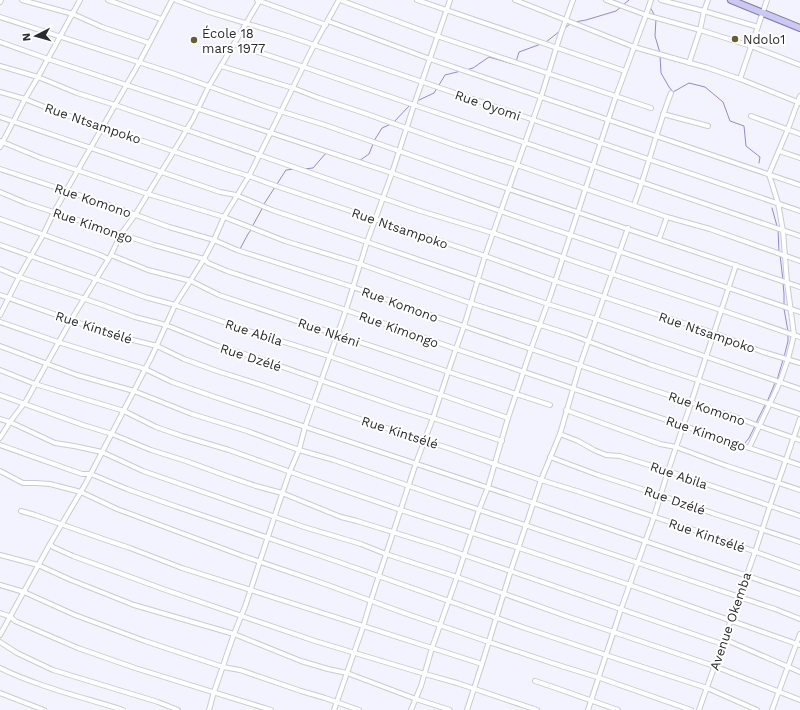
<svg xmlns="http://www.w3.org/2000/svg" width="800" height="710" viewBox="0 0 800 710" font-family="'Work Sans',sans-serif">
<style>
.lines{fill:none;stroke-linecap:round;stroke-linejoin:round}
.stream{stroke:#9188dd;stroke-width:1}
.street-casing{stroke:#cacad5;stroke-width:6}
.primary-casing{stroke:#7d79aa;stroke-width:8}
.street{stroke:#fff;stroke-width:4}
.primary{stroke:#cbc8f3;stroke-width:6}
.poi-dot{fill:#62612e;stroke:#fff;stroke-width:1.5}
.labels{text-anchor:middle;stroke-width:4;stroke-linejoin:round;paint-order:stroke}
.poi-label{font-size:13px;fill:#2b2b30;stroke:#fff;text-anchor:start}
.street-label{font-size:13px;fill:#2b2b30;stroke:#fff}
</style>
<rect width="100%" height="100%" fill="#f3f3ff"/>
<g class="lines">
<g class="stream">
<path d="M623,5L629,0"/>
<path d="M650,7L655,16"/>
<path d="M656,19L655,36L660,53"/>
<path d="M575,22L586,20L616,11L621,7"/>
<path d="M565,28L570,24"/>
<path d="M546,42L560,31"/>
<path d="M660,56L661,73L669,87L673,92L689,83L705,87L723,102L730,121L744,126L746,146L760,157L759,163"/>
<path d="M516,62L519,52L541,44"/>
<path d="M466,70L473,68L489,57L513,64H514"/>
<path d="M439,85L445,75L461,71"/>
<path d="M417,101L434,93L437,88"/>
<path d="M393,123L410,105"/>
<path d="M374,141L382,128L391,124"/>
<path d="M359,161L369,154L373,144"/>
<path d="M304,169L313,168L326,153"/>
<path d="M277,184L286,170L295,169"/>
<path d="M264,204L275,187"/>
<path d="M772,208L777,226"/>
<path d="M252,227L263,207"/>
<path d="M778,229L779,252"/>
<path d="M240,249L248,234L251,230"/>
<path d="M780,255L783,280"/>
<path d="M783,283L784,294V306"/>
<path d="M784,309L788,331"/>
<path d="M784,357L788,341V335"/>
<path d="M777,380L783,360"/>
<path d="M767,402L775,383"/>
<path d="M756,423L765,405"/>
<path d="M744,444L749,438L755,426"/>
</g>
<defs>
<g id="street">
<path d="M22,0L73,14L102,27L149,43"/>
<path d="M108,0L161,19"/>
<path d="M176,0L209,12L288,36L449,91L800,211"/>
<path d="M257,0L326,25"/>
<path d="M340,0L437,36L651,108"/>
<path d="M417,0L625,71"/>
<path d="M515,0L634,47L708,68L740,79L800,103"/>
<path d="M606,0L646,15L700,30L751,46L800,65"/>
<path d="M661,0L704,11L758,27"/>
<path d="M0,2L1,0"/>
<path d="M0,17L172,73L267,107L325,125L479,179L800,287"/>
<path d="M328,21L430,59L800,185"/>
<path d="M0,42L48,59L392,173L535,223L800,312"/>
<path d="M234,44L304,67L414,105L800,236"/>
<path d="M689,63L700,30L704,11L708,0"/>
<path d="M0,66L38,77L77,93L115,105L259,155L417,210L493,233L579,263L721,310L800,337"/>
<path d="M221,66L293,88L319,98L364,113L457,146L517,165L667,217L710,229L800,261"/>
<path d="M740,79L767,0"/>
<path d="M0,92L25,99L57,112L226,169L249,176L276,186L485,256L555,281L714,333L763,352L800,363"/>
<path d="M663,114L708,126"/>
<path d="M751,116L800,134"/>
<path d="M0,117L220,192L236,195L272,210L367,242L548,304L596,319L800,389"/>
<path d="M0,141L41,158L148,194L224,217L285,241L360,264L470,303L569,334L649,364L800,414"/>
<path d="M0,147L25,99L38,77L80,0"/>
<path d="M779,151L800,158"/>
<path d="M0,169L109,205L169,227L214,240L237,250L353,287L404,306L653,390L733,416L759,426L800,440"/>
<path d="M0,192L26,203L154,245L204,259L208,263L227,271L346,310L456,349L800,465"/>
<path d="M634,205C648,168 657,129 671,93"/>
<path d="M0,219L100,255L108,259"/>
<path d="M659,239L667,217"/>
<path d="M0,245L96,279L145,297L175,305L252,332L329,356L508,418"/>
<path d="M111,255L148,270L191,281L219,295L461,376L550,405"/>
<path d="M0,269L19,277L97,303L135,317L166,325L218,346L251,356L401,408L433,418L502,441"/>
<path d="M0,295L113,335L157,346L184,359L217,371L264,386L377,425L451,449L541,480L580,492L712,536L800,568"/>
<path d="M0,315L19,277L43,235L54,212L139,63L172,0"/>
<path d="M0,322L58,342L145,369L172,382L215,397L513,496L800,594"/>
<path d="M0,346L77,375L134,391L192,414L247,431L299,450L334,460L441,497L701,584L775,609L800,619"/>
<path d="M0,370L35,384L124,411L156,427L182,436L229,450L302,476L401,510L519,548L630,585L800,645"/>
<path d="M0,395L83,425L112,434L151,450L186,461L224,475L256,486L282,493L341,517L357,521L441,547L722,644"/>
<path d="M566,410L660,444L676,447L727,466L800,490"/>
<path d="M0,419L10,422L55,443L74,446L102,452L143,471L304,527L361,544L386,554L457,577L569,617L714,666L800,700"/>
<path d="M560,434L578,441L594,450L606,455L620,456L668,471L800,516"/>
<path d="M0,438L10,422L26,401L71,320L111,255L121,234L135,215L180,141L193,119L209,86L260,0"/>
<path d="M0,445L82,474H91L127,489L169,504L333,560L525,628L618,659L707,688L757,710"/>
<path d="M749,448L780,382L788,359L794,335L787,282L783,231L778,203L769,174L788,129L800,96"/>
<path d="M550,457L598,475L660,495L715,514L800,542"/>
<path d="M0,471L23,483H36L50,484L81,492L117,509L243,556L325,584L407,614L489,642L555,664L600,678L691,710"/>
<path d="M21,511L35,515L106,540L130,548L182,568L482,664"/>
<path d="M50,544L53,547L73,556L163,589L315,641L425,674L457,683L537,710"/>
<path d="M0,555L38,565L71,580L134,605L234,634L301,661L328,669L347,673L416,699L450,710"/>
<path d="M0,585L24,592L75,615L145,641L223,667L240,670L301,691L325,698L359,710"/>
<path d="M0,613L11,617L15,621L78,648L135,668L271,710"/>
<path d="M0,635L50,544L86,483L152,356L175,305L204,259L214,240L224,217L249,176L314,45L339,0"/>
<path d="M724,639L800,672"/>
<path d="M0,642L17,653L53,670L158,702L178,710"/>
<path d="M0,668C39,687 82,697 123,710"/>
<path d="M535,681L553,687L618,710"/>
<path d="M0,693L44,710"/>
<path d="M209,710L214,692L234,634L246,604L278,506L290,471L299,450L305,427L346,310L367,242L392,173L414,105L450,0"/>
<path d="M334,710L363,627L371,600L416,463L433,418L448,372L464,326L485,256L541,97L560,36L573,0"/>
<path d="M411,710L421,686L432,648L457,577L479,510L488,487L508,418L531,349L551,294L616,96L646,15L651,0"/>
<path d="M467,710L482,664L511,570L541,480L560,434L580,365L628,228"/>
<path d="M588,710L621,609L654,517L668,471L691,403L736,265"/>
<path d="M699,710L755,552L770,506L800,419"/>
<path d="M772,710L800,634"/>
</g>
<path id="primary" d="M731,0L800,28"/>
</defs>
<use href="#street" class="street-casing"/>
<use href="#primary" class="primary-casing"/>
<use href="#street" class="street"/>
<use href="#primary" class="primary"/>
</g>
<g class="poi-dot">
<circle cx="735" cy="39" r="4"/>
<circle cx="194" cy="40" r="4"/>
</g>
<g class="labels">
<g class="poi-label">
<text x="202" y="38">École 18<tspan x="202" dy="15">mars 1977</tspan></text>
<text x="743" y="44">Ndolo1</text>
</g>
<g class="street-label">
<text transform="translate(488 105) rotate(19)" y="5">Rue Oyomi</text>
<text transform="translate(93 123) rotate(19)" y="5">Rue Ntsampoko</text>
<text transform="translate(93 200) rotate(19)" y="5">Rue Komono</text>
<text transform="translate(93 225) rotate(19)" y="5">Rue Kimongo</text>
<text transform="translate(400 228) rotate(19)" y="5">Rue Ntsampoko</text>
<text transform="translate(400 304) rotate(20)" y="5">Rue Komono</text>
<text transform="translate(94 327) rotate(18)" y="5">Rue Kintsélé</text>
<text transform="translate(399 329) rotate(20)" y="5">Rue Kimongo</text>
<text transform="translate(254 332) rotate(18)" y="5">Rue Abila</text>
<text transform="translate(329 332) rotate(19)" y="5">Rue Nkéni</text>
<text transform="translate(707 332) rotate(19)" y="5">Rue Ntsampoko</text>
<text transform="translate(251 357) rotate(18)" y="5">Rue Dzélé</text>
<text transform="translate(707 408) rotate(19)" y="5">Rue Komono</text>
<text transform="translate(400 432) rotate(18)" y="5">Rue Kintsélé</text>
<text transform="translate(706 433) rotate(19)" y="5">Rue Kimongo</text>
<text transform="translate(679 475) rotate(19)" y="5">Rue Abila</text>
<text transform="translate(675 500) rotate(19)" y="5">Rue Dzélé</text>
<text transform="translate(707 535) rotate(19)" y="5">Rue Kintsélé</text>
<text transform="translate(730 621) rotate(-71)" y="5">Avenue Okemba</text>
</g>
</g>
<g transform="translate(36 36) rotate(264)" stroke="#ffffff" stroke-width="3" paint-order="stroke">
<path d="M0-3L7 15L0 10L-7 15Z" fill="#2b2b30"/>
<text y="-6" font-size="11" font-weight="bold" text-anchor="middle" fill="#2b2b30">N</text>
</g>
</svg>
